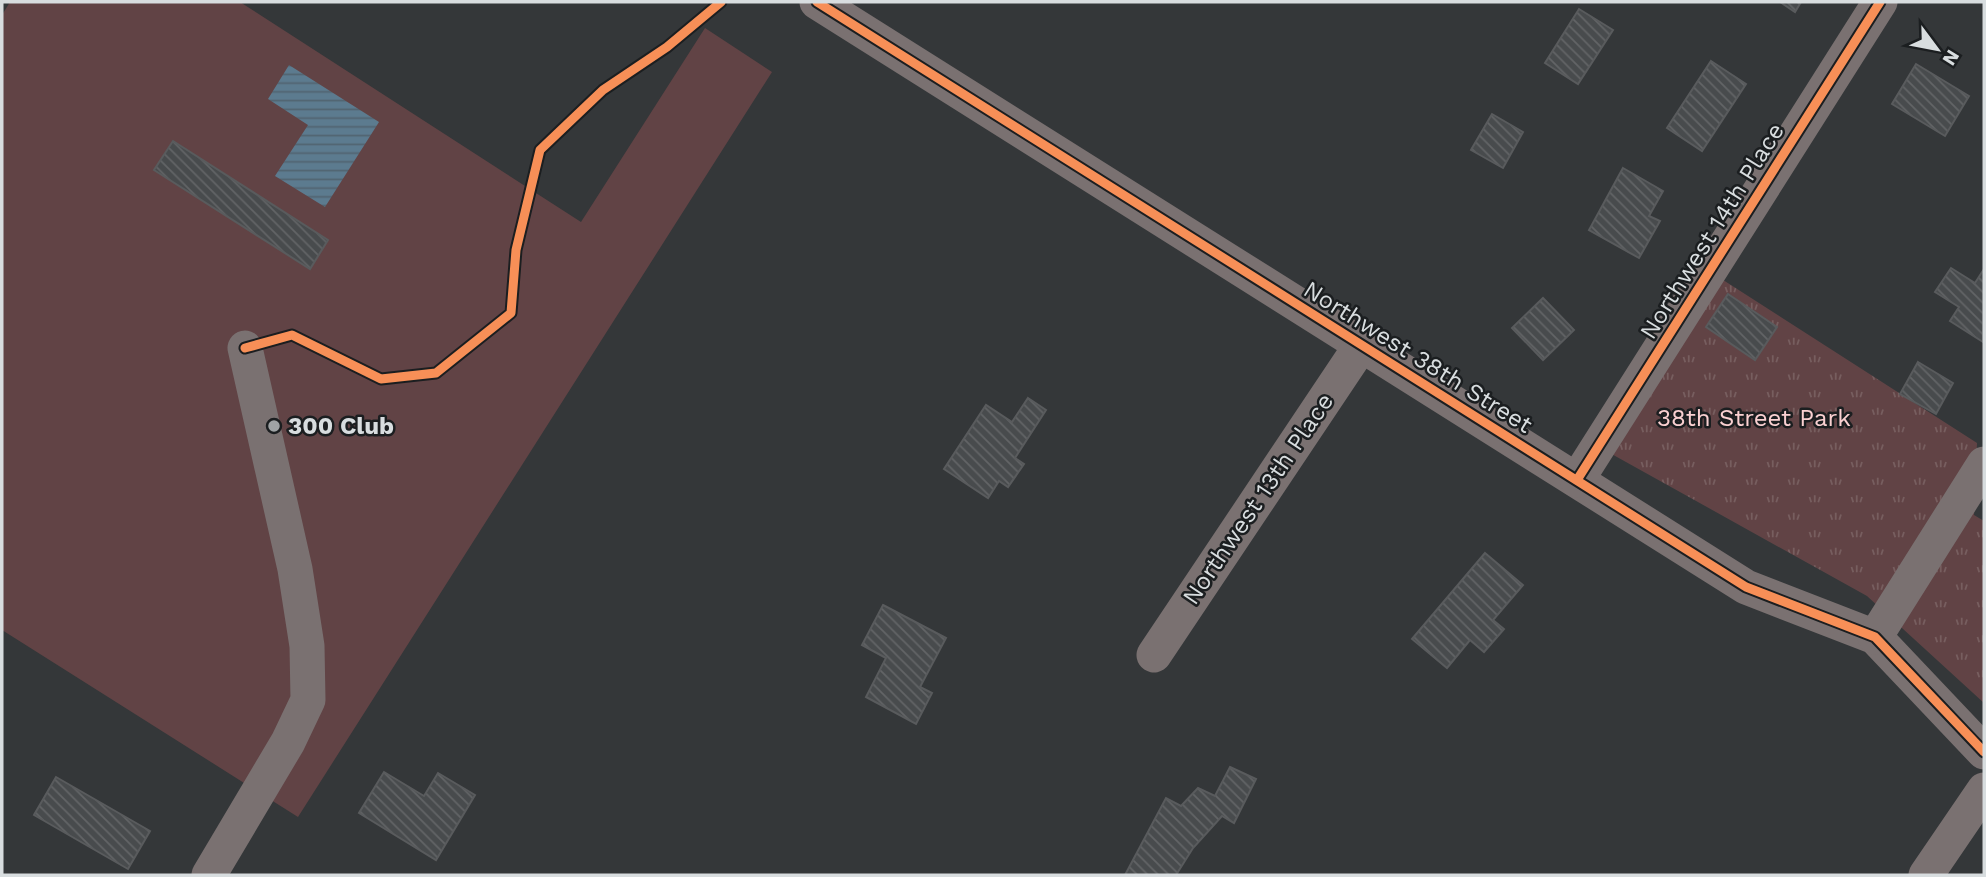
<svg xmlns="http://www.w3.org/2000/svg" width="1986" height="877" viewBox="0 0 1986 877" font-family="'Work Sans',sans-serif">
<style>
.park{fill:url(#park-tufts)}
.garden{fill:#614345}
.water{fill:url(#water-rules)}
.building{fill:url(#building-back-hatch);stroke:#595b5d;stroke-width:2}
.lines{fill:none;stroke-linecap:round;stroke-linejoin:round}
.minor{stroke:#7a7171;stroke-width:35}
.cycleway-casing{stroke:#1b1e20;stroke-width:13}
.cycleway{stroke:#f78f57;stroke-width:9}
.poi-dot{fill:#9fa3a5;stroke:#1b1e20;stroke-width:2.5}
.labels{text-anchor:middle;stroke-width:5;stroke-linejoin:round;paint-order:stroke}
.street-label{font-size:24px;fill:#d8dddf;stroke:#1b1e20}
.park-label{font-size:24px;fill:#fad0d1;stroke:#1b1e20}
.poi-label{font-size:24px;font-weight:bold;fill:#d8dddf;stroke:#1b1e20;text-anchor:start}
</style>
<defs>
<pattern id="park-tufts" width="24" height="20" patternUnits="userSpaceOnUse" patternTransform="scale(1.75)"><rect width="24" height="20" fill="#614345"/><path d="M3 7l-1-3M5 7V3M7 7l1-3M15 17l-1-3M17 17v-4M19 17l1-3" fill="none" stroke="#775e5f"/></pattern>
<pattern id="water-rules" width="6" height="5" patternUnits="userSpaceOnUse" patternTransform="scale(1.75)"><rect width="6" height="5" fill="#5c7b8f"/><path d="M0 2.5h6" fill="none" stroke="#516471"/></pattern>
<pattern id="building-back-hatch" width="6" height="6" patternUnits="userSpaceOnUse" patternTransform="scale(1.75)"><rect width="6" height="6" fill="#484b4d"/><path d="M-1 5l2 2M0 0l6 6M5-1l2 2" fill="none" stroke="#626466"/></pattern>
</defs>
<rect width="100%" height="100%" fill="#343739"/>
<path class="park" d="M1720,278L1977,443L1974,515L1984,521V703L1867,596L1608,452Z"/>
<path class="garden" d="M10,2H240L581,222L705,28L772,72L298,817L2,630V15Z"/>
<path class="water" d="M289,65L379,122L325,207L275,176L308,125L268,99Z"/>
<g class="building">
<path d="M1780,2H1801L1795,12Z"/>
<path d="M1579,9L1613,30L1578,84L1545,63Z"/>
<path d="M1711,61L1746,84L1702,151L1667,128Z"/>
<path d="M1916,64L1969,96L1945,136L1892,104Z"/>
<path d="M1492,114L1523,132L1503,168L1471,150Z"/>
<path d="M173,141L328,240L310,269L154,170Z"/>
<path d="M1623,168L1663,191L1649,216L1660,221L1639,258L1589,230Z"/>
<path d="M1951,268L1975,283L1984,269L1983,342L1950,321L1959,307L1935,292Z"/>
<path d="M1728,294L1777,327L1755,360L1706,327Z"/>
<path d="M1543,298L1574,330L1543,360L1512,328Z"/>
<path d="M1918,362L1953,383L1936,414L1900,394Z"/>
<path d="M1028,398L1046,410L1015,458L1024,464L1008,487L999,481L988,498L944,469L986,405L1012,422Z"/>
<path d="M1485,553L1523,585L1493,620L1504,629L1484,652L1470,640L1447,668L1412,639Z"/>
<path d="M883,605L946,638L920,687L932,693L916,724L866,697L886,658L862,645Z"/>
<path d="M1230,767L1256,779L1234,823L1222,816L1193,848L1176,875H1125L1166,798L1181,806L1198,788L1215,796Z"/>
<path d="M384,772L424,796L438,773L475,795L436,860L359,813Z"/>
<path d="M56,777L150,831L128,869L34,815Z"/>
</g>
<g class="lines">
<g class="minor">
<path d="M817,2L1746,587L1875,637L1984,752"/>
<path d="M1577,480L1880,2"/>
<path d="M1875,637L1984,464"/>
<path d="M1154,655L1362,344"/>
<path d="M209,875L288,742L308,700L307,646L295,569L245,348"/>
<path d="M1926,875L1984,790"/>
</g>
<defs>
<g id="cycleway">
<path d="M817,2L1746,587L1875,637L1984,752"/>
<path d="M245,348L292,335L381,379L436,373L511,313L516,250L540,150L603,90L667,47L721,2"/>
<path d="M1577,480L1880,2"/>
</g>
</defs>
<use href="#cycleway" class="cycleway-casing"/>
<use href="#cycleway" class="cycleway"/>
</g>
<circle class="poi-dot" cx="274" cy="426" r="7"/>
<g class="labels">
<g class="street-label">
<text transform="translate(1712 231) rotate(-58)" y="8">Northwest 14th Place</text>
<text transform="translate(1418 357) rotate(32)" y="8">Northwest 38th Street</text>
<text transform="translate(1258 499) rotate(-56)" y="8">Northwest 13th Place</text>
</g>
<g class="park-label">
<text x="1754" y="426">38th Street Park</text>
</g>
<g class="poi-label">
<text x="288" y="434">300 Club</text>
</g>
</g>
<rect width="1986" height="877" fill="none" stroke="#d8dddf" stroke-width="7"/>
<g transform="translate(1937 49) rotate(122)" stroke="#1b1e20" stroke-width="5" paint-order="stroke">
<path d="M0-5L12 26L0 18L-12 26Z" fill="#d8dddf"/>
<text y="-10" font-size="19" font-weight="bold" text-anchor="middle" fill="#d8dddf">N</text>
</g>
</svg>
